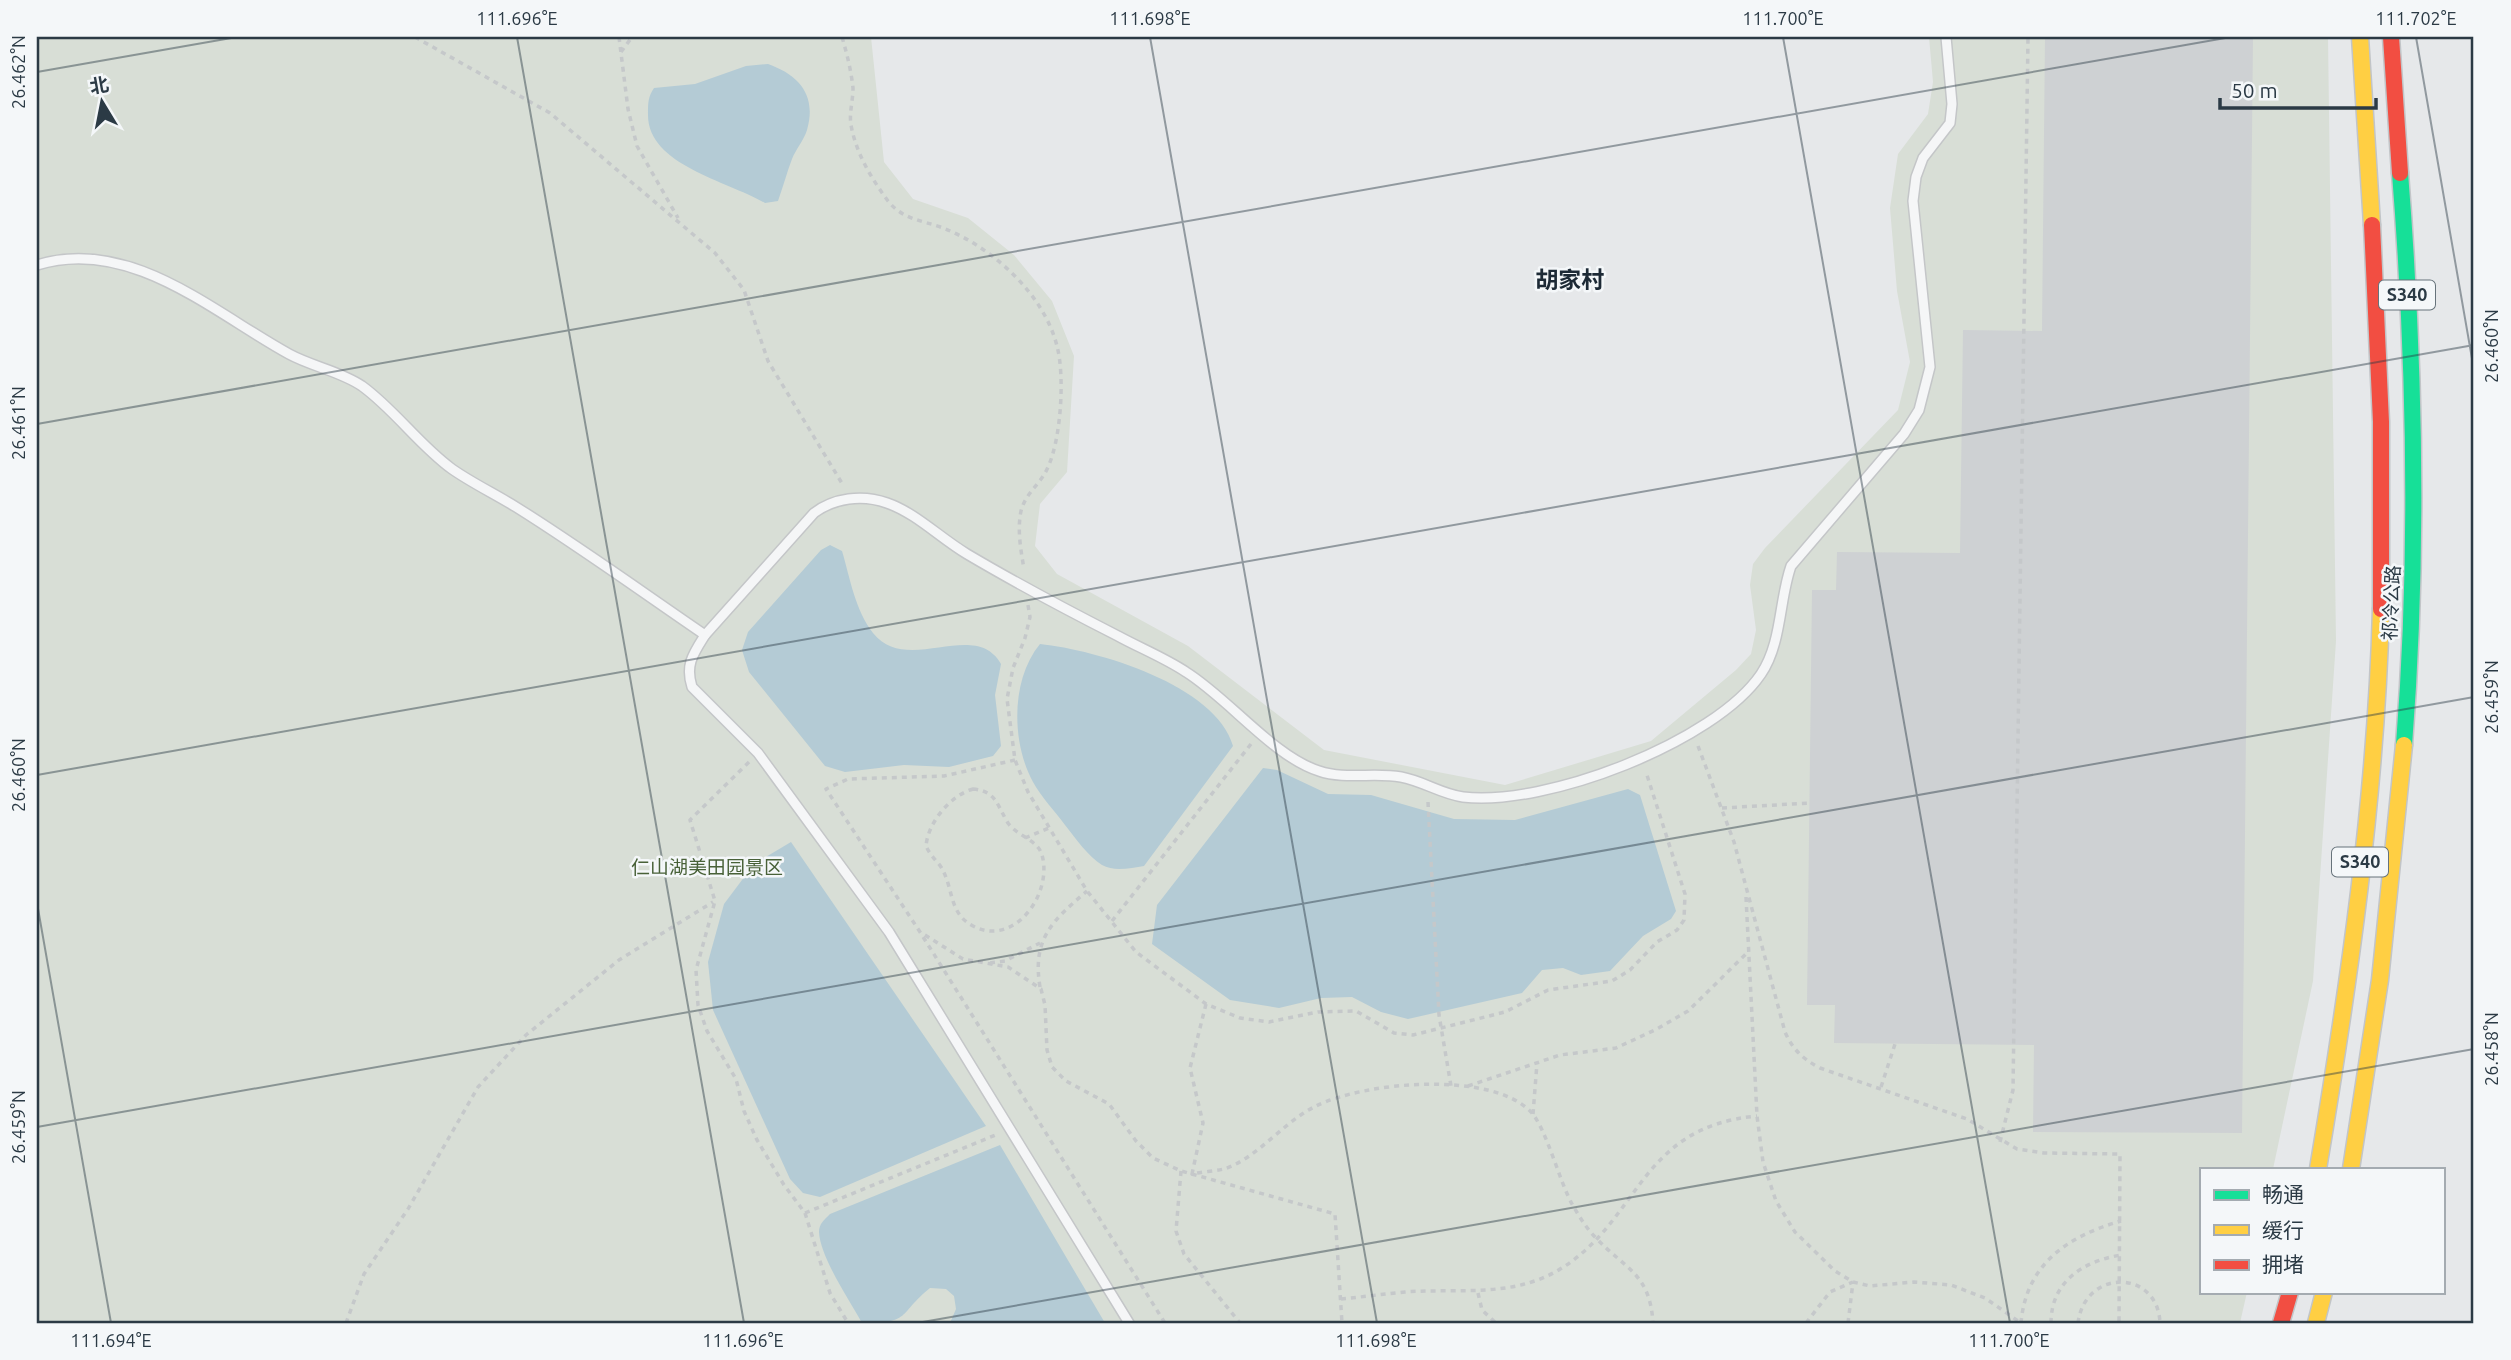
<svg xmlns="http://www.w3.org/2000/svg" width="2511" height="1360" viewBox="0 0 2511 1360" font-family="Ubuntu,'Noto Sans SC',sans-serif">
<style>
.green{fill:#d8ded6}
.water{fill:#b4cbd5}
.building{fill:#ced1d3}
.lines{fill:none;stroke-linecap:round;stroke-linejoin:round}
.lane-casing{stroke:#c4c6c8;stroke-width:12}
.fast-casing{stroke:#c2c5c8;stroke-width:19}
.slow-casing{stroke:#c2c5c8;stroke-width:19}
.jam-casing{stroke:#c2c5c8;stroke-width:19}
.path{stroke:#c5c8ca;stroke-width:3.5;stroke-dasharray:5 5;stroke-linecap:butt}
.lane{stroke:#f5f6f7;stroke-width:9}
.fast{stroke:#16e098;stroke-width:16}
.slow{stroke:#ffcf43;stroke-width:16}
.jam{stroke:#f24e42;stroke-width:16}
.ticks{fill:none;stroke:#2b3a45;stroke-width:2;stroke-opacity:0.45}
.labels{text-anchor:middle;stroke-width:5;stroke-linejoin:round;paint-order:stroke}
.shield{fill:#f4f7f9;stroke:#67737b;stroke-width:2}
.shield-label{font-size:18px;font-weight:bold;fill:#2b3a45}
.street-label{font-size:19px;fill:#2b3a45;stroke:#f4f7f9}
.park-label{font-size:19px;fill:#486138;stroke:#f4f7f9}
.quarter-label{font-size:23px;font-weight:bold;fill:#1d2a36;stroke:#f4f7f9}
.neatline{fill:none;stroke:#2b3a45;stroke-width:2.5}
.ticks-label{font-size:18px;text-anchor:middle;fill:#2b3a45}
</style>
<rect width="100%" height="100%" fill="#e6e8ea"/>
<path class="green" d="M37,37H871L884,162L913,199L968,218L1014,255L1052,301L1074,356L1067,472L1040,504L1035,546L1057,574L1188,646L1324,750L1505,785L1651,741L1736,670L1751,654L1756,630L1750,585L1753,564L1765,548L1898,410L1910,362L1897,291L1890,208L1898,154L1928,114L1933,82L1929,37H2328L2336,641L2313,981L2273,1169H2201V1292H2247L2240,1323H37Z"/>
<g class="water">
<path d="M768,64C799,75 817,95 807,130C804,140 796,149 792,159C787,172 783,187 778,201L765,203C728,181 647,165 648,114C648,103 648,97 654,88L695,84L746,66Z"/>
<path d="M830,545L842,551C850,578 855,610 873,633C907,676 975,618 1001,664L995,695L1001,746L993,756L949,767L904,765L845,772L825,766L749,672L742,650L748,632L821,550Z"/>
<path d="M1040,644C1097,650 1216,685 1233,746L1144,866C1131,868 1114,872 1102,865C1089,857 1075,838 1065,825C1055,811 1041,797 1033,782C1011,742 1011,679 1040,644Z"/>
<path d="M1263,768L1277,770L1328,794L1371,795L1454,819L1515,820L1628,789L1640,795L1676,911L1671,919L1643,936L1610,971L1581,975L1563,968L1542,970L1522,993L1408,1019L1381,1012L1352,997L1321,998L1279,1008L1230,1000L1152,944L1157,905Z"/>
<path d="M791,842L986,1126L820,1197L803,1193L790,1179L713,1010L708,962L724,904L754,864Z"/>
<path d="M1000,1145L1105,1323H950L956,1309L954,1296L946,1289L930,1288C897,1315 912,1323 862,1323C850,1301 820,1257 819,1232C819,1224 824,1220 830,1214Z"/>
</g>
<path class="building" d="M2045,37H2253L2242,1133L2033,1132L2034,1045L1834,1043L1835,1005H1807L1812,590H1836L1837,552L1960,553L1963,330L2042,331Z"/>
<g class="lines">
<defs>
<g id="lane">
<path d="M37,265C130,236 214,313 289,354C313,367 340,371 362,386C395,410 419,445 452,469C472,483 495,494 516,507C580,547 642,592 705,635"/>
<path d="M1129,1323L889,932L758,753L692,687C685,665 693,654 705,635L814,513C834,498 862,494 887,503C916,513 940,538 967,554C1016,583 1067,610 1118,636C1140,648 1165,658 1186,672C1228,698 1274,757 1319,771C1345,780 1374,772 1401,777C1423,781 1441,794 1463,797C1545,807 1715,742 1761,674C1782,643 1779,600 1791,566L1904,434L1919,410L1930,367L1913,201L1916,177L1923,158L1950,123L1952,104L1946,37"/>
</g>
<path id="fast" d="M2400,173C2415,364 2419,554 2404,745"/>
<g id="slow">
<path d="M2360,37L2372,225"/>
<path d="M2318,1169C2349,984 2376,797 2381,609"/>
<path d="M2351,1169L2380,980L2404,745"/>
<path d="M2316,1323L2324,1292"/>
</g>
<g id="jam">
<path d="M2391,37L2400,173"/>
<path d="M2372,225L2381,422V609"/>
<path d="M2281,1323L2290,1292"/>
</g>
</defs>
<use href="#lane" class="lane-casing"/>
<use href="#fast" class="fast-casing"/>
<use href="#slow" class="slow-casing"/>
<use href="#jam" class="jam-casing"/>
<g class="path">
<path d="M415,37L550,113L715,253L744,290L768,361L843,485"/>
<path d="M619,37L628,109L637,146L678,218"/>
<path d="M842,37C847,54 851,70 853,88C853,101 849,113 851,125C856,153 871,178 888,201C903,220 922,220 943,228C992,247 1044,294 1057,346C1065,376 1061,439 1048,467C1041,484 1026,492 1021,511C1017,530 1021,551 1024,569"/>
<path d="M621,52L632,37"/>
<path d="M1028,605L1030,617L1025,638L1013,668L1007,699L1015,760L1028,792L1087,891L1136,952L1206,1004L1240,1018L1269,1022L1318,1012L1356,1011L1394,1033L1413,1035L1505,1012L1548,990L1612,981L1630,970L1657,942L1677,930L1684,920L1685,894L1646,772"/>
<path d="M1698,746L1734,842L1785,1032C1793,1050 1803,1059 1820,1068L1967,1119L2017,1149L2044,1153L2120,1154L2119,1323"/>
<path d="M1015,760L944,776L848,779L826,789L920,932L1165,1323"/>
<path d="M749,762L690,820L715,901L696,970L698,1005L707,1031L736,1079L744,1111L757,1140L784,1185L805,1213L830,1293L848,1323"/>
<path d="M973,789C996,791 997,805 1008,823C1017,836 1038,840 1042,855C1053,893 1015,948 973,926C948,913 954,888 941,867C936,860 930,855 926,846C928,822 951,795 973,789Z"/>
<path d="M1428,802L1439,1015L1451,1086"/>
<path d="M1722,808L1810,803"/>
<path d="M1025,838L1049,828"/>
<path d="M1746,897L1757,1116L1763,1162L1776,1201L1795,1232L1835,1271L1853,1282L1870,1286L1914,1282L1951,1285L1985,1298L2021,1323"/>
<path d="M1112,921L1251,744"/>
<path d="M925,935L963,959L1008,967L1041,989L1045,1005L1047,1050L1052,1067L1066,1081L1109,1104L1136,1141L1153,1158L1181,1171L1335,1214L1342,1323"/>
<path d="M990,963L1005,961L1040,943"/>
<path d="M1040,987C1032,939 1052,921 1087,891"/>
<path d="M1206,1004L1190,1068L1203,1123L1192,1174C1202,1172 1214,1171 1224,1169C1258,1158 1283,1122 1316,1106C1364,1082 1491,1070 1531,1112C1546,1128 1559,1180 1572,1204C1579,1216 1586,1228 1596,1238C1625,1269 1650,1273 1653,1323"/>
<path d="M1468,1086L1560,1055L1616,1048L1657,1029L1688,1011L1749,951"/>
<path d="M1881,1087L1895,1044"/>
<path d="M1533,1114L1537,1063"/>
<path d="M2000,1142L2013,1090L2028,37"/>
<path d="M1181,1171L1176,1231L1184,1254L1240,1323"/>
<path d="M805,1213L998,1134"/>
<path d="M1478,1293L1482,1310L1496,1323"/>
<path d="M1341,1299C1362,1297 1383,1294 1405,1292C1457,1288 1509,1298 1557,1271C1641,1222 1637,1127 1757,1116"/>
<path d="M346,1323L364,1274L408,1209L478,1087L526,1035L619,960L713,902"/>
<path d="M1806,1323L1830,1292L1853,1282"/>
<path d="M1848,1323L1853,1282"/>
<path d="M2021,1323C2026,1264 2068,1236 2121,1221"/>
<path d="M2051,1323C2051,1281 2084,1261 2121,1255"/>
<path d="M2078,1323C2085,1268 2158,1269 2160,1323"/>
</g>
<use href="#lane" class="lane"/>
<use href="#fast" class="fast"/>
<use href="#slow" class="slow"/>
<use href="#jam" class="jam"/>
</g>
<path class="ticks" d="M517,37L744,1323M1150,37L1377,1323M1783,37L2010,1323M2416,37L2474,370M37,72L237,37M37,424L2231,37M37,775L2474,345M37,903L111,1323M37,1127L2474,697M917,1323L2474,1049"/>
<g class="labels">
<g class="shield">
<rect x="2379" y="280.5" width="56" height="29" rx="5"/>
<rect x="2332" y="847.5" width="56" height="29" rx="5"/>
</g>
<g class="shield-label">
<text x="2407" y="301">S340</text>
<text x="2360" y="868">S340</text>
</g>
<g class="street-label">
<text transform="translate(2391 603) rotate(-87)" y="7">祁冷公路</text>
</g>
<g class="park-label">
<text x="707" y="874">仁山湖美田园景区</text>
</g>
<g class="quarter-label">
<text x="1570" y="288">胡家村</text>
</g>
</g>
<rect width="2511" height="1360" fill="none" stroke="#f4f7f9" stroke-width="77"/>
<rect x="2200" y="1168" width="245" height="126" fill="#f4f7f9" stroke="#a4abb1" stroke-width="2"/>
<rect x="2214" y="1190" width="35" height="10" fill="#16e098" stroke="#a4abb1" stroke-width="2"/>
<text x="2262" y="1202" font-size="21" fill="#2b3a45">畅通</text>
<rect x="2214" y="1225" width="35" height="10" fill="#ffcf43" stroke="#a4abb1" stroke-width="2"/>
<text x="2262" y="1238" font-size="21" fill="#2b3a45">缓行</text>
<rect x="2214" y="1260" width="35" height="10" fill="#f24e42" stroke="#a4abb1" stroke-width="2"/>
<text x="2262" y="1272" font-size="21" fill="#2b3a45">拥堵</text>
<g transform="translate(102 102) rotate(350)" stroke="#f4f7f9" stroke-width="5" paint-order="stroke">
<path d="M0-5L12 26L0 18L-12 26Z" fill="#2b3a45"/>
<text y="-10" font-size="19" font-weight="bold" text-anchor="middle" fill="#2b3a45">北</text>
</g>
<path d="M2220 98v10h156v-10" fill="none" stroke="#2b3a45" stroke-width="3.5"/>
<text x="2231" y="98" font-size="21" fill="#2b3a45" stroke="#f4f7f9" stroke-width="5" paint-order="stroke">50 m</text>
<rect x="38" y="38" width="2434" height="1284" class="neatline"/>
<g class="ticks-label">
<text x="517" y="25">111.696°E</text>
<text x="1150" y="25">111.698°E</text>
<text x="1783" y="25">111.700°E</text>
<text x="2416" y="25">111.702°E</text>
<text transform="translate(19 72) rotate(-90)" y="6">26.462°N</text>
<text transform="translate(2492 346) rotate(-90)" y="6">26.460°N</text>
<text transform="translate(19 423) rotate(-90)" y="6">26.461°N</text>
<text transform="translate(2492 697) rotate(-90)" y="6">26.459°N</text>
<text transform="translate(19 775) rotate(-90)" y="6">26.460°N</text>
<text transform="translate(2492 1049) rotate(-90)" y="6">26.458°N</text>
<text transform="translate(19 1127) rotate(-90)" y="6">26.459°N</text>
<text x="111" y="1347">111.694°E</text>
<text x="743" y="1347">111.696°E</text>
<text x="1376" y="1347">111.698°E</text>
<text x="2009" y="1347">111.700°E</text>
</g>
</svg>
